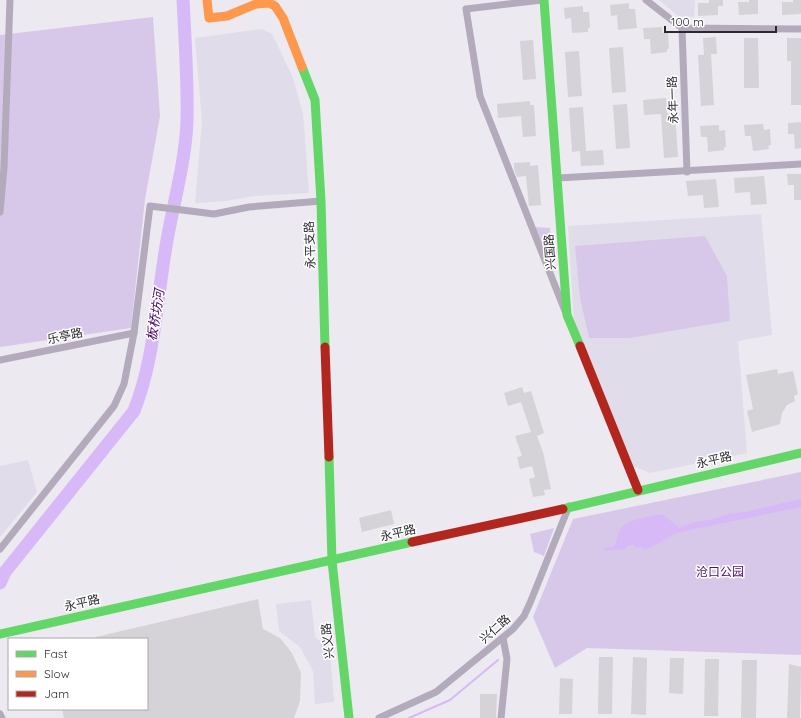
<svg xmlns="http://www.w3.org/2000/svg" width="801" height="718" viewBox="0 0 801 718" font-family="Quicksand,'Noto Sans SC',sans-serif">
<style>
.built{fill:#e1dce9}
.green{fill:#d7c8e9}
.water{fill:#d7b9f8}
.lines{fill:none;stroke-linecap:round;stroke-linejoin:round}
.stream{stroke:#d7b9f8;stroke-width:2}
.river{stroke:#d7b9f8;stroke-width:13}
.building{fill:#d5d2d8}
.street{stroke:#b3abbc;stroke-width:7}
.fast{stroke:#63d668;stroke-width:9}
.slow{stroke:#ff974d;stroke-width:9}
.jam{stroke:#b3261e;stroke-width:9}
.labels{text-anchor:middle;stroke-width:3;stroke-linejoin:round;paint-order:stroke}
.street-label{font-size:12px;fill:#2a282d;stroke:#fff}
.park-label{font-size:12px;fill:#4a0e74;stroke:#fff}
.water-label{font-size:13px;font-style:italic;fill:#43036c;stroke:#fff}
</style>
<rect width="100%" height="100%" fill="#ece9f0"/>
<g class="built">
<path d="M659,0H695L694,17L678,16Z"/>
<path d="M262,29L272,34L293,78L303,113L309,193L254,196L226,201L195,203L202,122L195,38Z"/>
<path d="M761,214L772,335L738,341L747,453L650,473L631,465L574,322L568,226Z"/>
<path d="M28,460L37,492L0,537V466Z"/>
<path d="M311,600L315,637L330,650L334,702L315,704L313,671L300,647L279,631L276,604Z"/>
</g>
<g class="green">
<path d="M153,17L160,116L145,199L131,328L0,347V35Z"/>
<path d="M535,227L550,228L553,270V269Z"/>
<path d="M705,236L727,276L730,321L630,338H589L580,298L575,246Z"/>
<path d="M801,472V655L587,648L555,668L533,617L573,519Z"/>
<path d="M554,528L544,556L534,552L530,534Z"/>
</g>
<path class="water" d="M801,499V507L680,532C667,537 657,545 644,550L643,547L635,548L634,545L627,546L626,549L603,551L604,548L613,547C618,541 617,536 620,529C625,520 652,516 662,514L680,528L691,523L714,519L728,514L744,512Z"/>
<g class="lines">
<path class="stream" d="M409,718L450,700L498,660"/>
<path class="river" d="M0,583L5,572L134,411C153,363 156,310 164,259C170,214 185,168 187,122C188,83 185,38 183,0"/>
</g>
<g class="building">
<path d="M709,0H723V6H718V15L698,16V3H709Z"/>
<path d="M749,0H758V14L739,15L738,2H749Z"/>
<path d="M793,0H801V14L782,15V2H793Z"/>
<path d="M629,3V9H635L637,28L618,30L617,15L611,16L610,5Z"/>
<path d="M583,6V12H589L590,28H588V32L572,33L571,18L565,19L564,8Z"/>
<path d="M662,27V33L668,32L669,49H667V52L651,54L650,39H644L643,28Z"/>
<path d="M716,37L717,54H711L714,105L701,106L698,55H704L703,38Z"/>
<path d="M744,38H758L759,88H744Z"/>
<path d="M787,38H801V105H791V61H787Z"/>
<path d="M533,40L536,79L523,80L520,41Z"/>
<path d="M623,47L626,92L612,93L609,48Z"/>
<path d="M579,51L582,96L568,97L565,52Z"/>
<path d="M666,98L667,113H675L678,157L664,158L661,114L644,115L643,100Z"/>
<path d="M530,101V105H534L536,136L523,137L521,116L498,118L497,104Z"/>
<path d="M627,104L630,148L616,149L613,105Z"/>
<path d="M583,107L586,151L603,150L604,165L581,166L580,151L572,152L569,108Z"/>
<path d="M801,122V148L795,149L794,134H788V123Z"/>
<path d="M763,124L764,130L770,129L771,145L768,146L769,149L753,151L751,136H745L744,125Z"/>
<path d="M719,125V131L725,130L726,147H724V150L708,152L707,137H701L700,126Z"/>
<path d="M530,162V166L538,165L541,205L529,206L526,176L517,177L514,169V163Z"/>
<path d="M787,174H801V200H794V185H788Z"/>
<path d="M764,176L767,204L751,205L750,192L735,193L734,178Z"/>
<path d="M716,179L719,207L704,208L703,195L688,196L686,181Z"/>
<path d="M777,369L778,374L793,371L798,394L794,396L795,401L787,405L782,413L780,424L752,432L747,411L753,409L746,375Z"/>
<path d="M522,387L524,393L531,391L544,433L537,436L543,452L551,489L544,490L545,495L533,497L529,479L535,477L532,466L520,469L517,457L522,456L515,436L531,432L521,402L508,406L504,393Z"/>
<path d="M391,510L394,524L362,532L359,518Z"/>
<path d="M258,599L263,629L280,638L292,653L301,673L300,701L294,718H64L62,709H147V639H96V637Z"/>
<path d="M599,657H613L612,714H598Z"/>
<path d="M633,657L647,658L646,715L631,714Z"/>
<path d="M670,658H684L683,694L669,693Z"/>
<path d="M705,659H719L718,716H704Z"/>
<path d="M742,660H757L756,718H741Z"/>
<path d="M789,664L801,667L800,718H787Z"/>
<path d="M560,678L573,679L572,714H559Z"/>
<path d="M480,694H497L496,718H480Z"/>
</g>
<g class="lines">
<g class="street">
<path d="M542,0L466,9L480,96L565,311"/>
<path d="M646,0L682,28L801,29"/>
<path d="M682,28L687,172"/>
<path d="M558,178L801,164"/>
<path d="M0,212L4,168L10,0"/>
<path d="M0,360L134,333"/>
<path d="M0,549L114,406L124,384L134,333L150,206L214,214L249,207L321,201"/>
<path d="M0,714L2,718"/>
<path d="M379,718L436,692L513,629L524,616L530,603L569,506"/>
<path d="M501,718L507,659L503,638"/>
</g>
<g class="fast">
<path d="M544,0L567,315L580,346"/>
<path d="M302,67L315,100L321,201L325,347"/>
<path d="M329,457L332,561L349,718"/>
<path d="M563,509L801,453"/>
<path d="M0,634L412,542"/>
</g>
<path class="slow" d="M207,0L209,18L227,16L256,4L269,3L275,6L283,18L302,67"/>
<g class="jam">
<path d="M580,346L638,490"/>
<path d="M325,347L329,457"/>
<path d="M412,542L563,509"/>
</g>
</g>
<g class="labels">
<g class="street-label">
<text transform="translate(673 100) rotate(-92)" y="4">永年一路</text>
<text transform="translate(310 245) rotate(-92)" y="4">永平支路</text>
<text transform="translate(550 252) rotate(-94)" y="4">兴国路</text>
<text transform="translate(65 336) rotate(-12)" y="4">乐亭路</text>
<text transform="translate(714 460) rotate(-13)" y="4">永平路</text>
<text transform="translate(398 533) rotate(-13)" y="4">永平路</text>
<text transform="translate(82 603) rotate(-13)" y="4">永平路</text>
<text transform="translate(495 629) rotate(-42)" y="4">兴仁路</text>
<text transform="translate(328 641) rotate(-96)" y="4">兴义路</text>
</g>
<g class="park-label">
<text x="720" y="576">沧口公园</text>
</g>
<g class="water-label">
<text transform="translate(155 315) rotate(-81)" y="5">板桥坊河</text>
</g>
</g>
<rect x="8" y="638" width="140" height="72" fill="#ffffff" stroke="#aaa9ab"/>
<rect x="16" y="651" width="20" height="6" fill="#63d668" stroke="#aaa9ab"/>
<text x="44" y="658" font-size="12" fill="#2a282d">Fast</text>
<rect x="16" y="671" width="20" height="6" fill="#ff974d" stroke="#aaa9ab"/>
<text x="44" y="678" font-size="12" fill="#2a282d">Slow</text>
<rect x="16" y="691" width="20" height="6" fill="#b3261e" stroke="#aaa9ab"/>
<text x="44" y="698" font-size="12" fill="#2a282d">Jam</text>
<path d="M665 26v6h111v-6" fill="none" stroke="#2a282d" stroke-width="2"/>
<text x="671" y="26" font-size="12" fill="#2a282d" stroke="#ffffff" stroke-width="3" paint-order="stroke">100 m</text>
</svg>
